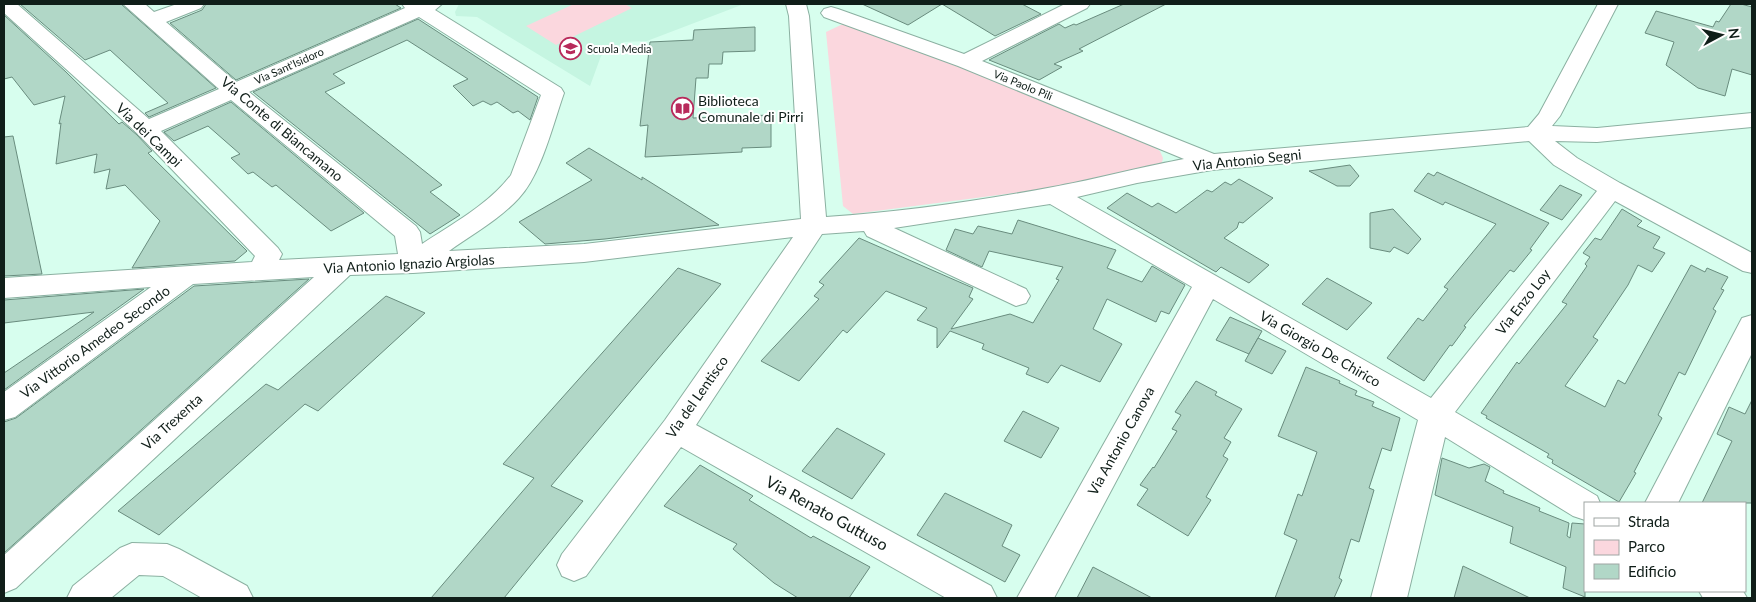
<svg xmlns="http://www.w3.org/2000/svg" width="1756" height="602" viewBox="0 0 1756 602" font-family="Lato,sans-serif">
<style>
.built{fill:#c5f5e1}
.green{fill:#fbd7de}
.building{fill:#b1d7c7;stroke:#698c7e}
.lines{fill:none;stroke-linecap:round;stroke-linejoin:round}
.minor-casing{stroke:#8bb0a1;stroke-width:2}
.minor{fill:#fff;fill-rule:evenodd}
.labels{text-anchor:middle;stroke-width:4;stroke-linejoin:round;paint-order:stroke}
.far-poi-label{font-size:11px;fill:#101e19;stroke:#fff;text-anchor:start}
.far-street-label{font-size:11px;fill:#101e19;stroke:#fff}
.poi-label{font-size:14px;fill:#101e19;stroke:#fff;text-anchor:start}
.street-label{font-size:14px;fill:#101e19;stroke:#fff}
.near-street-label{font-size:16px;fill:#101e19;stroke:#fff}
</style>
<rect width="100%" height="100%" fill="#d7feee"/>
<path class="built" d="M459,4H744L647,41L624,42L601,56L590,86L477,17L456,16L455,12Z"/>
<g class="green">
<path d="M574,4H625L632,8L556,45L526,26Z"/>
<path d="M845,23L997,81L1144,141L1160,151L1163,158L1162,163L1052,188L853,214L843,206L826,32Z"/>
</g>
<g class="building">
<path d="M20,4H121L216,88L149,117L145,113L168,103L110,50L85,60Z"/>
<path d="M206,4H395L401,8L236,80L170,23L202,10Z"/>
<path d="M862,4H1022L1041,14L995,36L942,4L908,25Z"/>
<path d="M1124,4H1166L1079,49L1083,51L1054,64L1062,67L1039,80L989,60L1059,24L1065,28L1074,24L1076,25Z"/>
<path d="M1731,4H1741L1752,7V75L1732,69L1725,96L1698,88L1666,65L1674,42L1645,33L1656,11L1713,27L1716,21L1719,22Z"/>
<path d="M4,15L66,72L119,124L122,122L137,135L152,151L148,153L247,251L235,261L132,268L160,221L125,185L106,189L110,169L94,173L97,154L56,164L61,123L59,124L65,96L34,105L12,77L4,79Z"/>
<path d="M418,19L538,97L530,120L518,111L513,113L497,102L491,105L483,101L473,106L453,86L468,79L407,40L333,74L345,83L325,92L442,185L430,192L460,215L430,234L253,92Z"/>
<path d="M755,27V51L723,52L722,64H709L708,78H696L693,118L771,115V147L742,148V152L645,157L648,125L640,126L650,42L693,40L694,30Z"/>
<path d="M231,102L364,213L331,231L276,185L272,187L253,172L248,174L231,158L240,154L208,126L174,141L164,132Z"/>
<path d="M13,136L42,274L4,276V137Z"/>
<path d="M589,148L642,180V177L719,225L605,239L545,244L519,222L592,180L566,163Z"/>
<path d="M1350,165L1359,176L1350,186H1337L1309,171Z"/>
<path d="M1437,172L1549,223L1530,249L1532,250L1514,272L1510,270L1464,326L1466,327L1452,346L1450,345L1424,381L1387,358L1418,318L1423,321L1448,289L1444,287L1496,224L1445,202L1443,205L1414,191L1428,173L1434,176Z"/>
<path d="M1239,179L1273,198L1243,223L1239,222L1237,228L1224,238L1269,265L1249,283L1221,267L1216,272L1107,208L1127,193L1152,207L1158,203L1176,213L1207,190L1212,192L1225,182L1231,185Z"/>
<path d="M1560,185L1582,195L1562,220L1540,210Z"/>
<path d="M1393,209L1421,239L1408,254L1394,247L1390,252L1370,248V213Z"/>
<path d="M1622,209L1642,221L1637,226L1660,237L1653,248L1665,253L1652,272L1638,265L1628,285L1593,337L1598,340L1565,386L1605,407L1618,380L1625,384L1691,265L1705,272L1707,268L1728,277L1721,289L1724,290L1713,309L1716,311L1685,375L1679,372L1658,415L1662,418L1634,472L1636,473L1619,502L1552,463L1553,460L1547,457L1549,454L1486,418L1487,416L1481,413L1517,362L1519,364L1567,304L1562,302L1587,266L1585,264L1590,257L1583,253L1595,238L1601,240Z"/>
<path d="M1018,220L1116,250L1107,268L1142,282L1152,266L1185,285L1169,314L1161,311L1156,322L1107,299L1093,329L1122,344L1100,382L1061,365L1048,383L1026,374L1029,368L982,349L984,344L950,331L937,348V328L917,320L927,308L886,291L847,333L843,330L799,381L761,361L819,299L814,296L824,285L819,282L859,238L973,288L969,297L973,299L951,329L1010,314L1033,323L1059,280L1056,279L1063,267L989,251L982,267L946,250L955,229L973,234L978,226L1012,234Z"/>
<path d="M678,268L721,284L551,486L583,501L504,598H431L534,478L503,464Z"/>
<path d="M1327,278L1372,303L1347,330L1302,304Z"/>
<path d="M309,279L4,553V422L16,418L194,286Z"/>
<path d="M144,289L4,390V373L94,312L4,323V300Z"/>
<path d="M386,296L425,313L318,411L305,404L159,535L118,511L266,384L278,390Z"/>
<path d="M1230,317L1262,331L1249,354L1216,340Z"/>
<path d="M1258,338L1286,351L1272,374L1245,361Z"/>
<path d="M1306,367L1340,381L1339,383L1357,391L1355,395L1374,402L1372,406L1400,418L1391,451L1382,448L1369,488L1374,490L1359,542L1351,539L1339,578L1342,580L1334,598H1275L1297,540L1284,534L1298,494L1302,496L1317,452L1278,436Z"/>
<path d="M1196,381L1217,392L1215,395L1242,409L1224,438L1231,442L1223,456L1228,459L1206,497L1211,500L1188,536L1137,505L1148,489L1140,485L1153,467L1154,468L1177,431L1172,429L1181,415L1175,412Z"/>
<path d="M1752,400V503H1702L1732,441L1717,434L1729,407L1745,414Z"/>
<path d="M1023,411L1059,428L1041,458L1004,441Z"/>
<path d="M837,428L885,454L852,499L802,471Z"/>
<path d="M1442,458L1469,468L1484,464L1490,467L1485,481L1504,491L1503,493L1540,508L1539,511L1569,523L1567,536L1570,538L1572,523L1585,524V597L1563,588L1566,567L1510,543L1513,527L1435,495Z"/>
<path d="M700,465L753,496L749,500L811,538L813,536L870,567L849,598H798L774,583L733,549L737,544L664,506Z"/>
<path d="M945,493L1012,525L1002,546L1020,555L1005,582L917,535Z"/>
<path d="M1463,566L1530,598H1454Z"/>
<path d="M1093,567L1152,598H1077Z"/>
</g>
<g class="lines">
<defs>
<g id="minor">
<path d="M4,4H17L149,119L219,89L123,4H145L154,12L177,4H204L201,8L166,22L236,82L405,8L402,4H442L435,10L561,88L564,93C553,124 541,175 519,198C500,219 473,234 449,251L584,244L801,219L789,16L786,4H806L809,16L826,217C902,212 978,201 1053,187C1097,179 1140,167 1184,159L958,66L824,17L821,13L824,9L831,7L838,9L964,54L1065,4H1090L1087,8L982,61L1214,154L1528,127L1539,114L1598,4H1618L1560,116L1552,126L1597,128L1752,113V127L1597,142L1555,141L1577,158L1620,183L1752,253V273L1743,271L1615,201L1455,412L1597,496L1600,503H1585V520L1573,516L1445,437L1407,598H1371L1418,420L1213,299L1054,598H1017L1192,287L1050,204L894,228L1026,289L1030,296L1026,303L1016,306L867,236L864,231L822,234L696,425L991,586L997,598H946L681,447L586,576L574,581L562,576L557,565L562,554L665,420L793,237L584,262L413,273L350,275L16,588L4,593V555L314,277L193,284L15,417L4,420V392L151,287L4,298V278L252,262L255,256L138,134L4,13ZM419,17L541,95L511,175C488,205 452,224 422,244L420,232L416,226L249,92ZM231,100L395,236L398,254L279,260L282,254L278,248L161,131ZM1529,141L1554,165L1597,191L1431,398L1077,197L1137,183L1212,170Z"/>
<path d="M1752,315V353L1678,503H1645L1742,318Z"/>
<path d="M132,543L167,544L179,549L247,586L253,598H202L163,576L139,575L111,598H67L73,586L120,548Z"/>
<path d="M1699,591H1743L1747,598H1703Z"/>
</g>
</defs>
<use href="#minor" class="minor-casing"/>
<use href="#minor" class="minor"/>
</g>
<defs>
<symbol id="school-ring" viewBox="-11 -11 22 22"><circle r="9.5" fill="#fff" stroke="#b82a5b" stroke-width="1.5"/><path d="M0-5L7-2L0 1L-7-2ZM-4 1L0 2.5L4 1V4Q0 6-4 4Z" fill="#b82a5b"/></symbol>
<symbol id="library-ring" viewBox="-11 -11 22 22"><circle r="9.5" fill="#fff" stroke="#b82a5b" stroke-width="1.5"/><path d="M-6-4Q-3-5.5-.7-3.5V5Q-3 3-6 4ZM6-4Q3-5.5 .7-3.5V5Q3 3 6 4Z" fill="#b82a5b"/></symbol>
</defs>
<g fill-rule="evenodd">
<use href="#school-ring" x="558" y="36" width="25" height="25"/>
<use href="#library-ring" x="670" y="96" width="25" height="25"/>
</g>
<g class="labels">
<g class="far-poi-label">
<text x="587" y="53">Scuola Media</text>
</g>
<g class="far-street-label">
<text transform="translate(289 66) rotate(-24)" y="4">Via Sant'Isidoro</text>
<text transform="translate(1023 85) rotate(22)" y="4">Via Paolo Pili</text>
</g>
<g class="poi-label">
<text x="698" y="106">Biblioteca<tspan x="698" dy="16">Comunale di Pirri</tspan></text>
</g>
<g class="street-label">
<text transform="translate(282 129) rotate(40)" y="5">Via Conte di Biancamano</text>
<text transform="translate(149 135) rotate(44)" y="5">Via dei Campi</text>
<text transform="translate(1247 160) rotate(-6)" y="5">Via Antonio Segni</text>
<text transform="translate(409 264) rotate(-3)" y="5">Via Antonio Ignazio Argiolas</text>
<text transform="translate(1523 302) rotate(-52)" y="5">Via Enzo Loy</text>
<text transform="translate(95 342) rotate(-36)" y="5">Via Vittorio Amedeo Secondo</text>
<text transform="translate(1320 349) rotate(30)" y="5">Via Giorgio De Chirico</text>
<text transform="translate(697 397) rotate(-55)" y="5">Via del Lentisco</text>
<text transform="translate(172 422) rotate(-42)" y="5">Via Trexenta</text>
<text transform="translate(1121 441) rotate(-61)" y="5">Via Antonio Canova</text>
</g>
<g class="near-street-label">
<text transform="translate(827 513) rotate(29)" y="6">Via Renato Guttuso</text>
</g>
</g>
<rect width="1756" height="602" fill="none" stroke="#101e19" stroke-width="10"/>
<rect x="1584" y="502" width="162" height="90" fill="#ffffff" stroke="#9fa5a3"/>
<rect x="1594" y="518" width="25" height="8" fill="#ffffff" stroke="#9fa5a3"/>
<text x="1628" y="527" font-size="15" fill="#101e19">Strada</text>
<rect x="1594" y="540" width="25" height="15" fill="#fbd7de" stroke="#9fa5a3"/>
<text x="1628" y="552" font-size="15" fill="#101e19">Parco</text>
<rect x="1594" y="564" width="25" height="15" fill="#b1d7c7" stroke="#9fa5a3"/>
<text x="1628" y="577" font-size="15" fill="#101e19">Edificio</text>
<g transform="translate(1721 35) rotate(83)" stroke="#ffffff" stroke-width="4" paint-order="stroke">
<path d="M0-4L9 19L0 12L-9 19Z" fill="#101e19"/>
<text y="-8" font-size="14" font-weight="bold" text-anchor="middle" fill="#101e19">N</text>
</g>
</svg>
